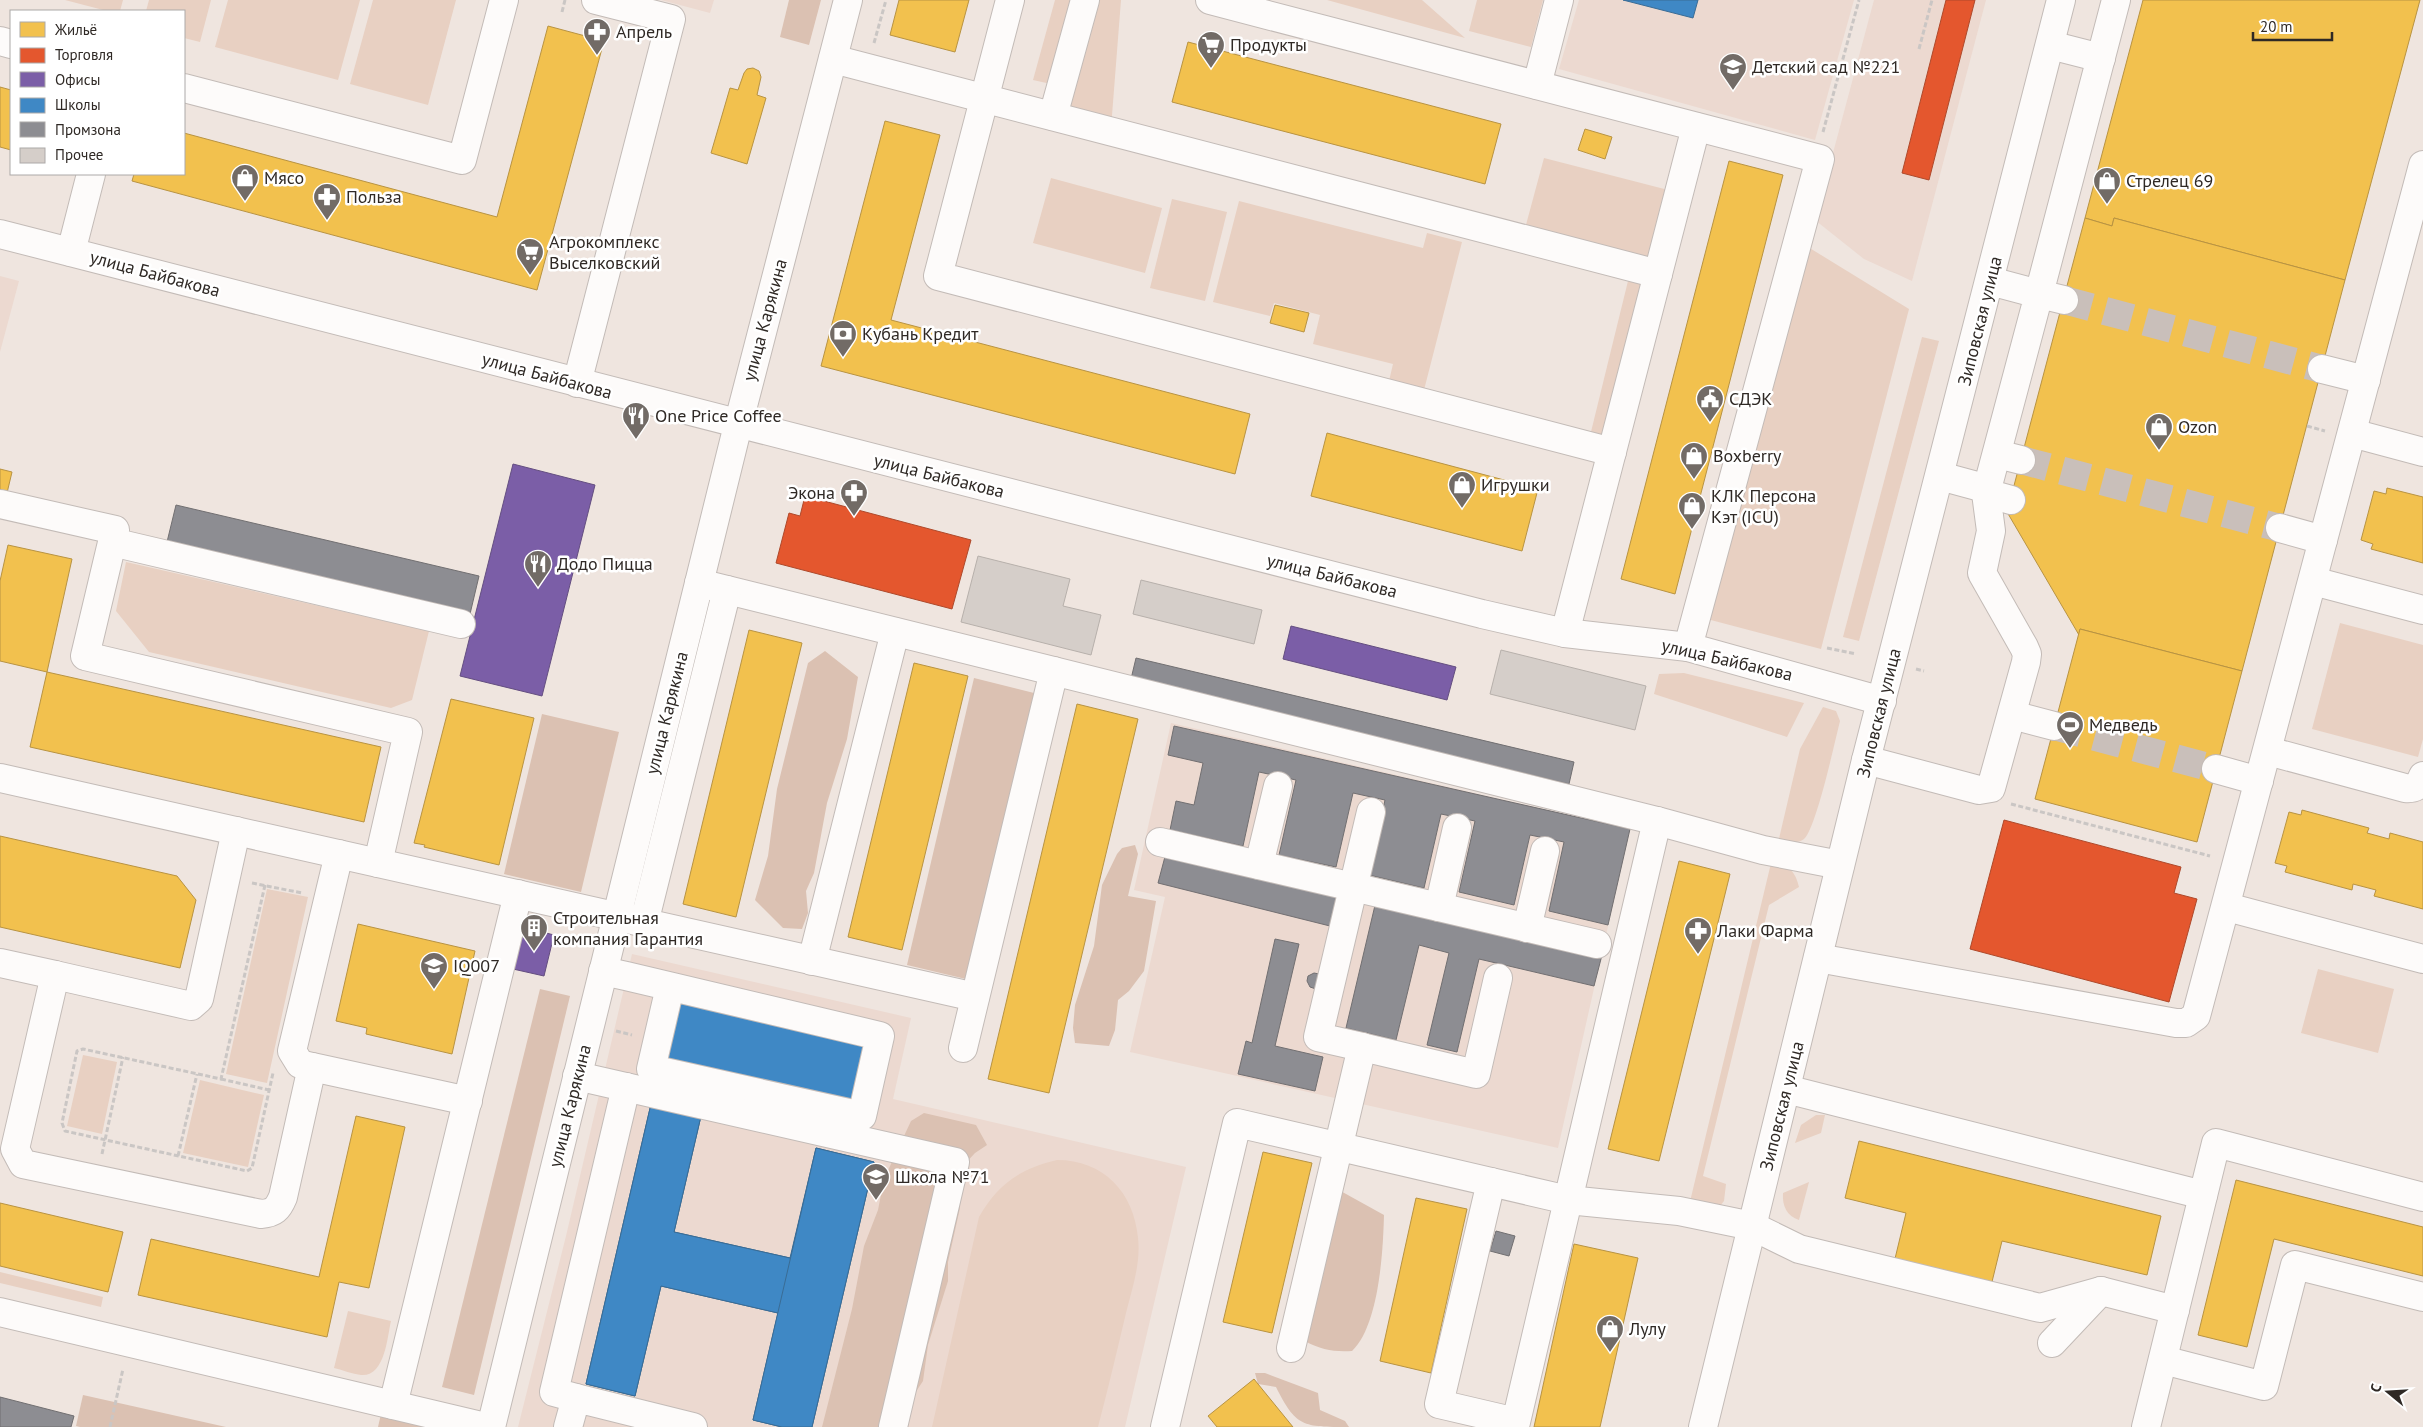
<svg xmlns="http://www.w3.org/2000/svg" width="2423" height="1427" viewBox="0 0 2423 1427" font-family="'PT Sans',sans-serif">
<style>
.built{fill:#ecd9d0}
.green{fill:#e8d0c2}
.forest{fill:#dbc1b2}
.homes{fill:#f2c14e;stroke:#b89342}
.shops{fill:#e4572e;stroke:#ae492b}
.offices{fill:#7b5ea7;stroke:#644e80}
.schools{fill:#3f88c5;stroke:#3a6c95}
.industry{fill:#8d8d92;stroke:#716f71}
.building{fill:#d5cec9;stroke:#b7b0ab}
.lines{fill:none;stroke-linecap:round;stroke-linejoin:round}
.minor-tunnel{stroke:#c9bfba;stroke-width:28;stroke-dasharray:28 14;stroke-linecap:butt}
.minor-casing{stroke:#c3bbb7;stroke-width:30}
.path{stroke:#cac6c4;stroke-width:3;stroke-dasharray:5 2.5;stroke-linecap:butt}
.minor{stroke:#fdfbfa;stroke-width:28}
.labels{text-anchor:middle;stroke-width:5;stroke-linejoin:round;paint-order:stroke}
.poi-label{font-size:18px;fill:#2f2925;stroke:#fff;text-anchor:start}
.street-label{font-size:18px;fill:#2f2925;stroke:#fff}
</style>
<rect width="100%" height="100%" fill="#efe5df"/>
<g class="built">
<path d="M661,0H714L710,13Z"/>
<path d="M1579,0H1854L1815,140L1559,69Z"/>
<path d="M1874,0H1986L1912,281L1864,259L1815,220Z"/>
<path d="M0,276L19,281L0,352Z"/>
<path d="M1171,723L1630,829L1558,1148L1130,1052L1165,897L1134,890Z"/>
<path d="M632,954L911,1018L893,1099L1186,1167L1125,1427H518L566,1236Z"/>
</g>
<g class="green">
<path d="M65,0H123L120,11H107Z"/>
<path d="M149,0H211L200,42L184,38V11H146Z"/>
<path d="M228,0H360L338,80L215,47Z"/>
<path d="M373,0H456L428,105L350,84Z"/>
<path d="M1055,0H1074L1051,84L1033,80Z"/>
<path d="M1098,0H1121L1111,128L1068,116Z"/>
<path d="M1327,0H1422L1465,38Z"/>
<path d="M1477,0H1543L1531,47L1469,31Z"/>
<path d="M1544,158L1676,192L1655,270L1523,236Z"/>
<path d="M1051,178L1162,208L1145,273L1033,243Z"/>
<path d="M1172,199L1227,212L1205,301L1150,288Z"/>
<path d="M1239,201L1423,248L1427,233L1462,242L1424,390L1389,381L1393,364L1313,344L1320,315L1274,303L1270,316L1213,302Z"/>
<path d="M1808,247L1909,309L1821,649L1707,619Z"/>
<path d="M1628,281L1648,286L1609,445L1589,440Z"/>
<path d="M1922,337L1939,341L1859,641L1843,637Z"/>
<path d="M126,562L429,631L412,700L391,708L149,652L116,611Z"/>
<path d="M2340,623L2423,645V739L2418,757L2312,729Z"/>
<path d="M1684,673L1804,703L1787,737L1654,694L1659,674Z"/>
<path d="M1823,707L1836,711L1840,721C1835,741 1816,829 1804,839C1797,844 1787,843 1778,843L1800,749Z"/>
<path d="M1772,859C1788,865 1795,870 1799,887L1769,905L1703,1176L1726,1184L1724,1201L1720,1206L1688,1210Z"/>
<path d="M267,889L308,897L267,1083L226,1074Z"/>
<path d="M2318,969L2394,989L2378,1053L2301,1033Z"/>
<path d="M83,1055L117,1062L102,1134L67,1126Z"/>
<path d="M200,1080L264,1095L248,1167L183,1153Z"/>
<path d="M1816,1115H1825L1821,1133L1795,1143L1801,1125Z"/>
<path d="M1057,1160C1103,1160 1134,1192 1138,1238C1141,1263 1132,1289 1126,1313C1117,1351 1108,1389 1098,1427H932L979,1217C997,1185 1021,1168 1057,1160Z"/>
<path d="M1809,1182L1799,1220C1787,1216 1782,1206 1783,1193Z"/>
<path d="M0,1272L103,1297L101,1307L0,1283Z"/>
<path d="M348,1311L391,1321C387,1338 385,1377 361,1375C352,1374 343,1370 334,1368Z"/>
</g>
<g class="forest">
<path d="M789,0H821L809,45L780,37Z"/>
<path d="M825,651L858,677L847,739L827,803L814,873L806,891L808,913L802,929L783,928L755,900L768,856L777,789L808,663Z"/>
<path d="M974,678L1038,694L970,980L907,965Z"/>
<path d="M542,714L619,732L581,892L504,874Z"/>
<path d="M1135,845L1138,854L1128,896L1156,901L1144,971L1129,991L1118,1000L1115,1030L1109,1046L1075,1043L1073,1028L1075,1005L1094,946L1102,885L1117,854L1122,848Z"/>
<path d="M540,989L570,996L474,1395L442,1387Z"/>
<path d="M924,1113L976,1125L987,1145L975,1153L961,1168L960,1208L948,1262V1281L928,1345L923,1381L915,1393L908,1427H822L852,1309L864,1246L878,1210L884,1179L911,1121Z"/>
<path d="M1337,1189L1384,1215C1383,1252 1379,1325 1352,1351C1334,1352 1321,1350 1305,1341Z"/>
<path d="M1255,1373H1265L1318,1393L1320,1410L1345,1421L1349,1427C1303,1427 1296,1427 1276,1387L1258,1384Z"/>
<path d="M83,1395L226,1427H80L76,1426Z"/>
<path d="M381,1414L433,1427H378Z"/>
</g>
<g class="homes">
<path d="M899,0H969L955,52L890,35Z"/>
<path d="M2143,0H2420L2345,280L2114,218L2112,226L2085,218Z"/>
<path d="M548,26L604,41L537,290L132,181L134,174H184V133L497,217Z"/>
<path d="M1188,42L1501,124L1485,184L1172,102Z"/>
<path d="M753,68L759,71L761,77L757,95L766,98L747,164L711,153L730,88L738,90L744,73L747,69Z"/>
<path d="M0,87L11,90V150L0,147Z"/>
<path d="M885,121L940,135L891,320L1250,414L1235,474L821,366Z"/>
<path d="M1585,129L1612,137L1605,159L1578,150Z"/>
<path d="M1729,161L1783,175L1675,594L1621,579Z"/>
<path d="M2085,218L2112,226L2114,218L2345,280L2242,671L2080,629L2079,635L2007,512Z"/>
<path d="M1275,305L1309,313L1304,332L1270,323Z"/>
<path d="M1327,433L1538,489L1522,551L1311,496Z"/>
<path d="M0,469L12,472L7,493L0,492Z"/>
<path d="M2387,488L2423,497V563L2371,549L2373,544L2361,540L2374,491L2386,494Z"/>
<path d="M8,545L72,559L47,672L0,661V581Z"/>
<path d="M2080,629L2242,671L2197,842L2035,799Z"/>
<path d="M749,630L802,643L736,917L683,904Z"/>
<path d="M914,663L968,676L902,950L848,937Z"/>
<path d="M47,672L381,747L364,822L30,747Z"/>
<path d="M451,699L534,718L499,865L424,847L425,845L414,843Z"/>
<path d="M1077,704L1138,719L1049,1093L988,1079Z"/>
<path d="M2302,810L2369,828L2367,833L2389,839L2390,833L2423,842V909L2374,896L2376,890L2353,884L2352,890L2285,872L2287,866L2275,863L2289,812L2301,815Z"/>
<path d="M0,836L177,876L196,900L180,968L0,927Z"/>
<path d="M1679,861L1730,874L1659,1161L1608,1149Z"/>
<path d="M358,924L475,951L452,1054L366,1034L367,1028L336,1021Z"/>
<path d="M356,1116L405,1127L369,1288L339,1282L327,1337L138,1295L151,1239L319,1277Z"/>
<path d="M1859,1141L2161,1216L2147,1275L2002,1241L1990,1290L1893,1267L1906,1213L1845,1198Z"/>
<path d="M1263,1152L1312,1163L1272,1333L1223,1322Z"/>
<path d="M2236,1180L2423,1227V1276L2274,1239L2247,1347L2198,1335Z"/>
<path d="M1416,1198L1467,1209L1431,1373L1380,1361Z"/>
<path d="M0,1203L123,1232L108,1292L0,1266Z"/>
<path d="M1574,1244L1638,1258L1600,1427H1534Z"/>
<path d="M1254,1379L1258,1384L1293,1427H1217L1208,1416Z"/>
</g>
<g class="shops">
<path d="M1946,0H1975L1929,180L1902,173Z"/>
<path d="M805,496L971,540L952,609L776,563L789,513L800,516Z"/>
<path d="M2004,820L2181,867L2174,893L2197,899L2169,1002L1970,949Z"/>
</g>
<g class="offices">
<path d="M513,464L595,485L542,696L460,676Z"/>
<path d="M1291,626L1456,667L1447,700L1283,659Z"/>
<path d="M523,927L554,935L544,976L513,969Z"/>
</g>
<g class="schools">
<path d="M1623,0H1698L1693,18Z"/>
<path d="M680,1001L866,1044L852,1102L667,1059Z"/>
<path d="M651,1104L701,1116L674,1232L790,1258L778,1313L661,1286L635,1396L586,1384Z"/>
<path d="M651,1104L701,1116L674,1232L790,1258L816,1148L874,1162L812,1427H782L753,1420L778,1313L661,1286L635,1396L586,1384Z"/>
<path d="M816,1148L874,1162L812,1427H782L753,1420Z"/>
</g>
<g class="industry">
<path d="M176,505L479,576L470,614L167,542Z"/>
<path d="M1136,658L1574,762L1569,784L1131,679Z"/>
<path d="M1174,726L1630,829L1608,925L1549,911L1564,842L1530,835L1514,905L1459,892L1475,821L1441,814L1424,888L1369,875L1385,800L1353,793L1336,867L1279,855L1296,780L1259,772L1243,846L1170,830L1176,801L1194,805L1203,763L1168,755Z"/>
<path d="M1167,849L1339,892L1330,926L1158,883Z"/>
<path d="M1376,901L1602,955L1594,986L1479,959L1457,1052L1427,1045L1449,953L1419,945L1396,1040L1346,1028Z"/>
<path d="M1275,939L1299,944L1275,1046L1323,1057L1315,1091L1238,1074L1246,1041L1252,1043Z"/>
<path d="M1314,973L1319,974L1316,989L1310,987L1307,981L1308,976Z"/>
<path d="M1496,1231L1515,1236L1509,1256L1490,1251Z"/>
<path d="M0,1397L74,1416L71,1427H0Z"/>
</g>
<g class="building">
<path d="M978,556L1070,579L1063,606L1101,615L1091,655L961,622Z"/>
<path d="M1141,580L1262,610L1254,644L1133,614Z"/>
<path d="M1501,650L1646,686L1635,730L1490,694Z"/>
</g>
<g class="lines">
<g class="minor-tunnel">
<path d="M2064,300L2322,369"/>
<path d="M2021,460L2280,528"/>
<path d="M2054,726L2216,769"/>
</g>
<defs>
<g id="minor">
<path d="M1010,0L938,276L1612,452"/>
<path d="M1210,0L1820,159L1688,647"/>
<path d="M0,41L11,44"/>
<path d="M2050,45L2101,58"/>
<path d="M833,59L1658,274"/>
<path d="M1537,85L1559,0"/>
<path d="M184,88L462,160L504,0"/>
<path d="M1053,116L1085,0"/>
<path d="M0,234L1482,614L1565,633L1688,647L1882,701"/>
<path d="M71,252L91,174"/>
<path d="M2064,300L2039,294L2116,0"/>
<path d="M2322,369L2366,380"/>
<path d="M577,383L671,19L596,0"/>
<path d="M2352,433L2423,452"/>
<path d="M1997,454L2021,460"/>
<path d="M1940,476L1988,489"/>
<path d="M1986,493L2011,500"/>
<path d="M0,504L115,530L85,656L408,732L378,863"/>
<path d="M2280,528L2323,540"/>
<path d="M112,542L461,624"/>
<path d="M2313,581L2423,610"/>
<path d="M699,583L1657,821L1763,850L1840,865"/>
<path d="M1565,633L1696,127"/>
<path d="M2012,715L2054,726"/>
<path d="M2268,751L2405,788C2415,789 2419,786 2423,776"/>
<path d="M1866,760L1979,790L1991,788L2026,662L2027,654L2024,647L1982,573L1991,531L1986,493L2039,294L1990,281"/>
<path d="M2216,769L2259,781"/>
<path d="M0,778L975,997"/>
<path d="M1160,842L1597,944"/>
<path d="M1259,865L1278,786"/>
<path d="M1439,907L1457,828"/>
<path d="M2227,907L2423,959"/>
<path d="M644,923L727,590"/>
<path d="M1527,928L1545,851"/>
<path d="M1818,958L2176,1023H2186L2196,1016L2423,165"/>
<path d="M812,961L895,632"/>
<path d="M0,963L55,975L15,1149L23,1164L261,1214C274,1213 278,1209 283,1197L312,1067L468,1101"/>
<path d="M603,971L626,976L880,1036L862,1116L651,1069L670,987"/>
<path d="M55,975L191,1006L199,999L236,831"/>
<path d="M1362,1047L1318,1037L1371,812"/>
<path d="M963,1048L1054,671"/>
<path d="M312,1067L300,1064L292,1051L339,854"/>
<path d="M577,1076L955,1162L893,1427"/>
<path d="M1786,1089L2203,1195"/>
<path d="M1491,1182L1439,1404L1516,1422L1657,821"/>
<path d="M0,1312L486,1427"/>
<path d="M2052,1343L2101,1291"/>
<path d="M1291,1348L1362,1047L1476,1074L1498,978"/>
<path d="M2163,1360L2264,1386L2295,1265L2423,1297"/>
<path d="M576,1398L554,1392L626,1087"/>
<path d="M393,1405L518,894"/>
<path d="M491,1427L738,425L848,0"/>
<path d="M568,1427L576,1398L693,1427"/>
<path d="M1165,1427L1237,1123L1568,1200L1679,1211L1752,1226L1799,1249L2040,1308L2101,1291L2175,1310"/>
<path d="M1703,1427L1866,760L2061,0"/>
<path d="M2146,1427L2216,1143L2423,1197"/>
</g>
</defs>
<use href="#minor" class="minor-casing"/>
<g class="path">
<path d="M562,12L565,0"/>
<path d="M874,43L886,0"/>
<path d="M1919,49L1932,0"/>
<path d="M1823,132L1859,0"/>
<path d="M2307,426L2325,431"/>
<path d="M1827,648L1856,654"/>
<path d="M1916,669L1924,671"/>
<path d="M2011,804L2210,856"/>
<path d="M252,883L302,893"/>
<path d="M265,885L221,1079L83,1049L77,1051L62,1123L65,1131L247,1171L252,1168L273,1073"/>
<path d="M616,1031L632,1035"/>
<path d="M221,1079L269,1090"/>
<path d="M102,1154L123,1057"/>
<path d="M178,1156L197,1074"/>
<path d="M110,1427L123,1369"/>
</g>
<use href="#minor" class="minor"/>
</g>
<defs>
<symbol id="pharmacy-pin" viewBox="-11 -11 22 30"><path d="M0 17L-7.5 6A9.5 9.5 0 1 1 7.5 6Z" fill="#726b66" stroke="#fff"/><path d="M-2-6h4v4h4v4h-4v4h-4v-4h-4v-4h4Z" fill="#fff"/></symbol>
<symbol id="supermarket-pin" viewBox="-11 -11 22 30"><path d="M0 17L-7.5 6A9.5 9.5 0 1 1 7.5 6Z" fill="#726b66" stroke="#fff"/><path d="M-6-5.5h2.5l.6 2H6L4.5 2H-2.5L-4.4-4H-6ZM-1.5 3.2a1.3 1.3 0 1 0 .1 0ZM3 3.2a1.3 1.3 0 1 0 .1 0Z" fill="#fff"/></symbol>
<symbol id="school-pin" viewBox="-11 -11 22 30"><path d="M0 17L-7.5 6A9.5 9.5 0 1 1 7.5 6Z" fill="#726b66" stroke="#fff"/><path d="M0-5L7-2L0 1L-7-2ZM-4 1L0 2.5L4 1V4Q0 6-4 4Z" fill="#fff"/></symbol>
<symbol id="shop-pin" viewBox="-11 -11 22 30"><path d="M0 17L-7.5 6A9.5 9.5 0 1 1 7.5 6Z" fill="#726b66" stroke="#fff"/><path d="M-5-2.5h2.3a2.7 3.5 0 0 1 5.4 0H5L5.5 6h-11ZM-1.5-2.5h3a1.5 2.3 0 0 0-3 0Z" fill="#fff"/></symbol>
<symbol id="bank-pin" viewBox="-11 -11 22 30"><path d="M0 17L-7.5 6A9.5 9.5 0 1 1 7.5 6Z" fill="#726b66" stroke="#fff"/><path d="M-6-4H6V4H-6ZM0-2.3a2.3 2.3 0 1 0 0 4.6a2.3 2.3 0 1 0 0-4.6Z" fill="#fff"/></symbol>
<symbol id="civic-pin" viewBox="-11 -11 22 30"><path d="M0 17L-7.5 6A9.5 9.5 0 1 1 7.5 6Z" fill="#726b66" stroke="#fff"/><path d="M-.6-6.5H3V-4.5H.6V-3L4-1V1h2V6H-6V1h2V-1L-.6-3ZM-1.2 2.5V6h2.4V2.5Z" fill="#fff"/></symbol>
<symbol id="restaurant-pin" viewBox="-11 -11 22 30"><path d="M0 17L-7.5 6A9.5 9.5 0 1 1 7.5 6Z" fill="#726b66" stroke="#fff"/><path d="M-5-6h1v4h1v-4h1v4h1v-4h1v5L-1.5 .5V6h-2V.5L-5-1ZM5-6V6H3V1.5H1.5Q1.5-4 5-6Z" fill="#fff"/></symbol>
<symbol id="stadium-pin" viewBox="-11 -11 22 30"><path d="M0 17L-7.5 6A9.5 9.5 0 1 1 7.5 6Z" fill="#726b66" stroke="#fff"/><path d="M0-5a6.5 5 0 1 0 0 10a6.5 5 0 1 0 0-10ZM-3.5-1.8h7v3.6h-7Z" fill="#fff"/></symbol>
<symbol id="building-pin" viewBox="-11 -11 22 30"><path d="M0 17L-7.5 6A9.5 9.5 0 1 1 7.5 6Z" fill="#726b66" stroke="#fff"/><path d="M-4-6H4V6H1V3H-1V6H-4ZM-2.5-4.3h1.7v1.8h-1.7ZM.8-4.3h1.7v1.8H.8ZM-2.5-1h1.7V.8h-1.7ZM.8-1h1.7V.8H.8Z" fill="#fff"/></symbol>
</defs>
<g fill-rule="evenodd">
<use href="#pharmacy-pin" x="581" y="16" width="32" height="43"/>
<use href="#supermarket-pin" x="1195" y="29" width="32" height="43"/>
<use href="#school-pin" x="1717" y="51" width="32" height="43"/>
<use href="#shop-pin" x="229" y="162" width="32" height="43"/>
<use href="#shop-pin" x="2091" y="165" width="32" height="43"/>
<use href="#pharmacy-pin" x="311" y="181" width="32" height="43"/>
<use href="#supermarket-pin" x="514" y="236" width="32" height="43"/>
<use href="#bank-pin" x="827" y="318" width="32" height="43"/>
<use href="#civic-pin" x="1694" y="383" width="32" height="43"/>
<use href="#restaurant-pin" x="620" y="400" width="32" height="43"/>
<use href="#shop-pin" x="2143" y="411" width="32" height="43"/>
<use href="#shop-pin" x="1678" y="440" width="32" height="43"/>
<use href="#shop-pin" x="1446" y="469" width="32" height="43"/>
<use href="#pharmacy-pin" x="838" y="477" width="32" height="43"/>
<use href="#shop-pin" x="1676" y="490" width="32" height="43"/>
<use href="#restaurant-pin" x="522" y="548" width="32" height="43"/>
<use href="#stadium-pin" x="2054" y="709" width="32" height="43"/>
<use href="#building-pin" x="518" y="912" width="32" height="43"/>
<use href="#pharmacy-pin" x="1682" y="915" width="32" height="43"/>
<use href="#school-pin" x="418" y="950" width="32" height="43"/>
<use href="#school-pin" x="860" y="1161" width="32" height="43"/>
<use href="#shop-pin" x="1594" y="1313" width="32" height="43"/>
</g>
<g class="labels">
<g class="poi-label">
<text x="616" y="38">Апрель</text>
<text x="1230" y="51">Продукты</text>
<text x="1752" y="73">Детский сад №221</text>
<text x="264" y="184">Мясо</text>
<text x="2126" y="187">Стрелец 69</text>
<text x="346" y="203">Польза</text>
<text x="549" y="248">Агрокомплекс<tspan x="549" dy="21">Выселковский</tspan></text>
<text x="862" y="340">Кубань Кредит</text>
<text x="1729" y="405">СДЭК</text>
<text x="655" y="422">One Price Coffee</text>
<text x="2178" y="433">Ozon</text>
<text x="1713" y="462">Boxberry</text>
<text x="1481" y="491">Игрушки</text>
<text x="835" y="499" text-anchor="end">Экона</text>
<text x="1711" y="502">КЛК Персона<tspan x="1711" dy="21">Кэт (ICU)</tspan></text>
<text x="557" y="570">Додо Пицца</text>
<text x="2089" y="731">Медведь</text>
<text x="553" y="924">Строительная<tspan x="553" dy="21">компания Гарантия</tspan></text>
<text x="1717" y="937">Лаки Фарма</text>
<text x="453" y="972">IQ007</text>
<text x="895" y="1183">Школа №71</text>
<text x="1629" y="1335">Лулу</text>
</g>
<g class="street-label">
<text transform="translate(155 274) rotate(15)" y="6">улица Байбакова</text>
<text transform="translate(765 320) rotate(-75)" y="6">улица Карякина</text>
<text transform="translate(1980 321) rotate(-76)" y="6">Зиповская улица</text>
<text transform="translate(547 376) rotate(15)" y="6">улица Байбакова</text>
<text transform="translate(939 476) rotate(14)" y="6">улица Байбакова</text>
<text transform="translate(1332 576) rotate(14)" y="6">улица Байбакова</text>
<text transform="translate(1727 660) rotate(13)" y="6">улица Байбакова</text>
<text transform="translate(667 713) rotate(-76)" y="6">улица Карякина</text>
<text transform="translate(1879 713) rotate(-76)" y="6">Зиповская улица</text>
<text transform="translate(570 1106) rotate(-76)" y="6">улица Карякина</text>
<text transform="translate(1782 1106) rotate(-76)" y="6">Зиповская улица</text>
</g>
</g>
<rect x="10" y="10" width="175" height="165" fill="#ffffff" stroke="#aca9a8"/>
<rect x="20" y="22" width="25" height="15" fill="#f2c14e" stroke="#aca9a8"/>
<text x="55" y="35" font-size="15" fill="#2f2925">Жильё</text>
<rect x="20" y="48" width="25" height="15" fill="#e4572e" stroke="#aca9a8"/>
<text x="55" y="60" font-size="15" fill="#2f2925">Торговля</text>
<rect x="20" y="72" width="25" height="15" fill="#7b5ea7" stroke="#aca9a8"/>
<text x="55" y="85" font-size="15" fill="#2f2925">Офисы</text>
<rect x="20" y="98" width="25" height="15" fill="#3f88c5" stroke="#aca9a8"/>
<text x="55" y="110" font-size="15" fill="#2f2925">Школы</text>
<rect x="20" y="122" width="25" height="15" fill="#8d8d92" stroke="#aca9a8"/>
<text x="55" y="135" font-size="15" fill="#2f2925">Промзона</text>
<rect x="20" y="148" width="25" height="15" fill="#d5cec9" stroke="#aca9a8"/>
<text x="55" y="160" font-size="15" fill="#2f2925">Прочее</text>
<g transform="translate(2388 1392) rotate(288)" stroke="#ffffff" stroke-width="4" paint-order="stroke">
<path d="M0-4L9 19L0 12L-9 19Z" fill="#2f2925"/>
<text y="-8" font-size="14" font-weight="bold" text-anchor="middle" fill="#2f2925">С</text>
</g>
<path d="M2253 32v8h79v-8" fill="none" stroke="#2f2925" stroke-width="2.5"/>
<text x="2260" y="32" font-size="15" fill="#2f2925" stroke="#ffffff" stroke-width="4" paint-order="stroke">20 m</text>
</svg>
